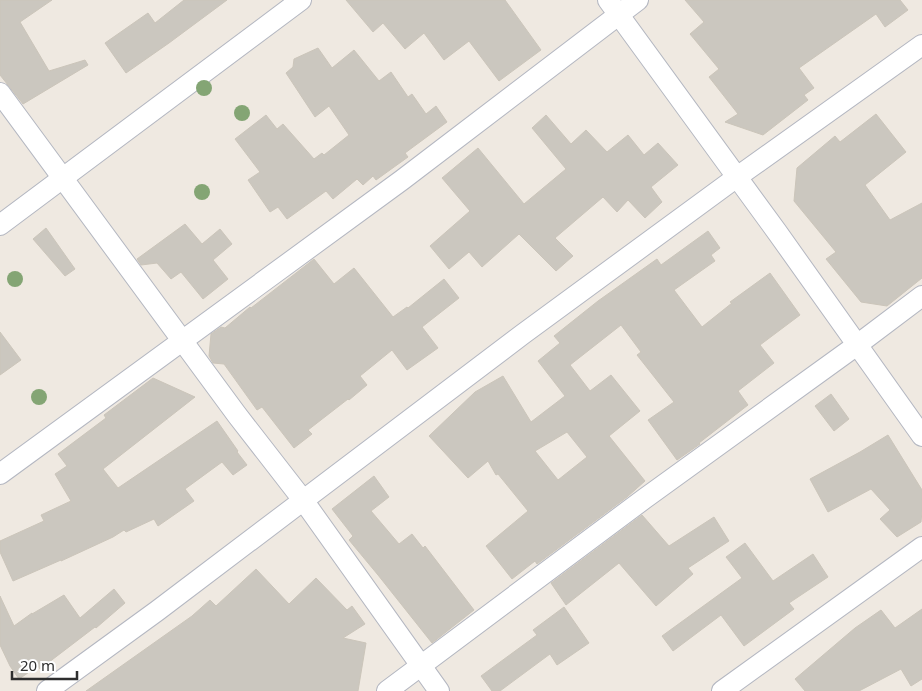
<svg xmlns="http://www.w3.org/2000/svg" width="922" height="691" viewBox="0 0 922 691" font-family="'Noto Sans',sans-serif">
<style>
.building{fill:#cbc7bf;stroke:#cbc5ba;fill-rule:evenodd}
.lines{fill:none;stroke-linecap:round;stroke-linejoin:round}
.minor-casing{stroke:#b4b7c1;stroke-width:22}
.minor{stroke:#fff;stroke-width:20}
.tree{fill:#84a574}
</style>
<rect width="100%" height="100%" fill="#efe9e1"/>
<g class="building">
<path d="M0,0H52L20,22L49,71L85,60L88,65L23,104L0,75Z"/>
<path d="M184,0H227L169,43L126,73L105,43L148,13L155,23Z"/>
<path d="M346,0H505L541,50L499,81L469,41L444,60L424,33L405,49L383,23L373,32Z"/>
<path d="M685,0H900L908,10L885,27L876,14L799,68L814,88L804,95L808,100L763,135L725,122L738,114L709,77L719,69L690,34L704,22Z"/>
<path d="M318,48L332,68L354,50L379,81L391,72L408,97L412,94L426,114L436,106L447,122L405,153L408,157L376,180L373,176L363,185L357,179L333,199L326,191L287,219L278,207L270,212L248,180L260,172L235,139L266,115L277,129L283,124L314,159L322,153L324,155L349,135L329,106L315,117L286,73L293,67L294,59Z"/>
<path d="M876,114L906,152L865,185L890,220L922,203V278L887,306L861,302L826,259L836,252L794,201L797,168L835,136L840,142Z"/>
<path d="M546,115L571,144L586,130L607,152L628,135L644,155L658,143L678,165L651,187L662,202L645,218L628,200L617,212L603,197L555,238L573,256L556,271L519,234L482,267L469,252L449,269L430,246L470,211L442,178L478,148L524,204L566,169L532,128Z"/>
<path d="M185,224L202,244L220,229L232,244L213,260L228,279L203,299L181,272L171,279L157,263L141,265L137,259Z"/>
<path d="M46,228L75,269L65,276L33,239Z"/>
<path d="M708,231L720,248L711,255L715,261L674,290L702,327L732,303L730,302L770,273L800,315L760,345L774,363L738,391L748,405L699,443L700,444L677,460L648,420L674,402L637,355L641,352L621,325L570,365L590,391L611,375L640,411L609,436L645,481L627,497L537,564L535,561L512,579L486,546L528,511L498,474L496,475L488,461L468,478L429,436L475,392L503,376L531,422L565,396L538,361L560,343L554,336L598,301L657,259L661,265ZM567,432L587,457L558,480L535,451Z"/>
<path d="M314,259L334,284L354,268L393,317L407,307L408,308L444,279L459,298L422,327L438,348L407,370L392,350L360,376L367,385L349,400L348,399L308,430L312,434L294,448L262,407L257,410L224,364L213,363L209,356L211,334L221,327L225,328L250,307L251,308Z"/>
<path d="M0,332L21,360L0,375Z"/>
<path d="M153,378L195,397L103,469L118,488L217,421L238,451L237,452L247,465L233,475L222,462L185,489L194,501L158,526L154,519L126,532L124,530L113,537L61,561V560L13,581L0,552V541L44,521L41,515L71,501L55,474L67,466L58,454L106,418L104,415Z"/>
<path d="M831,394L849,419L834,431L815,406Z"/>
<path d="M888,435L922,490V511L921,522L897,537L880,519L890,510L871,489L828,512L810,479L860,452Z"/>
<path d="M374,476L389,497L371,511L399,544L412,534L423,548L425,546L474,610L432,643L378,575L349,540L353,536L332,509Z"/>
<path d="M642,515L669,546L714,517L729,541L688,568L693,574L656,606L619,563L566,605L551,583Z"/>
<path d="M745,543L773,581L813,554L828,577L789,603L794,609L744,646L721,615L673,651L662,636L742,578L726,557Z"/>
<path d="M256,569L289,604L316,578L347,610L352,606L365,624L343,638L366,643L358,691H86L192,616L210,600L216,606Z"/>
<path d="M114,589L125,603L96,628L95,627L40,669L38,666L19,679L10,666L0,645V596L14,626L32,613V614L64,595L80,618Z"/>
<path d="M564,607L589,643L557,665L550,654L500,691H492L481,676L537,635L533,630Z"/>
<path d="M922,609V679L911,686L901,669L859,691H805L795,679L855,628L881,610L895,628Z"/>
</g>
<g class="lines">
<defs>
<g id="minor">
<path d="M608,0L777,232L922,436"/>
<path d="M0,93L237,415L303,500L439,691"/>
<path d="M0,225L301,0"/>
<path d="M0,474L402,180L638,0"/>
<path d="M47,691L157,611L523,334L737,177L922,45"/>
<path d="M387,691L644,499L857,345L922,296"/>
<path d="M722,691L922,547"/>
</g>
</defs>
<use href="#minor" class="minor-casing"/>
<use href="#minor" class="minor"/>
</g>
<g class="tree">
<circle cx="204" cy="88" r="8"/>
<circle cx="242" cy="113" r="8"/>
<circle cx="202" cy="192" r="8"/>
<circle cx="15" cy="279" r="8"/>
<circle cx="39" cy="397" r="8"/>
</g>
<path d="M12 671v8h65v-8" fill="none" stroke="#2e2e2e" stroke-width="2.5"/>
<text x="20" y="671" font-size="15" fill="#2e2e2e" stroke="#ffffff" stroke-width="4" paint-order="stroke">20 m</text>
</svg>
